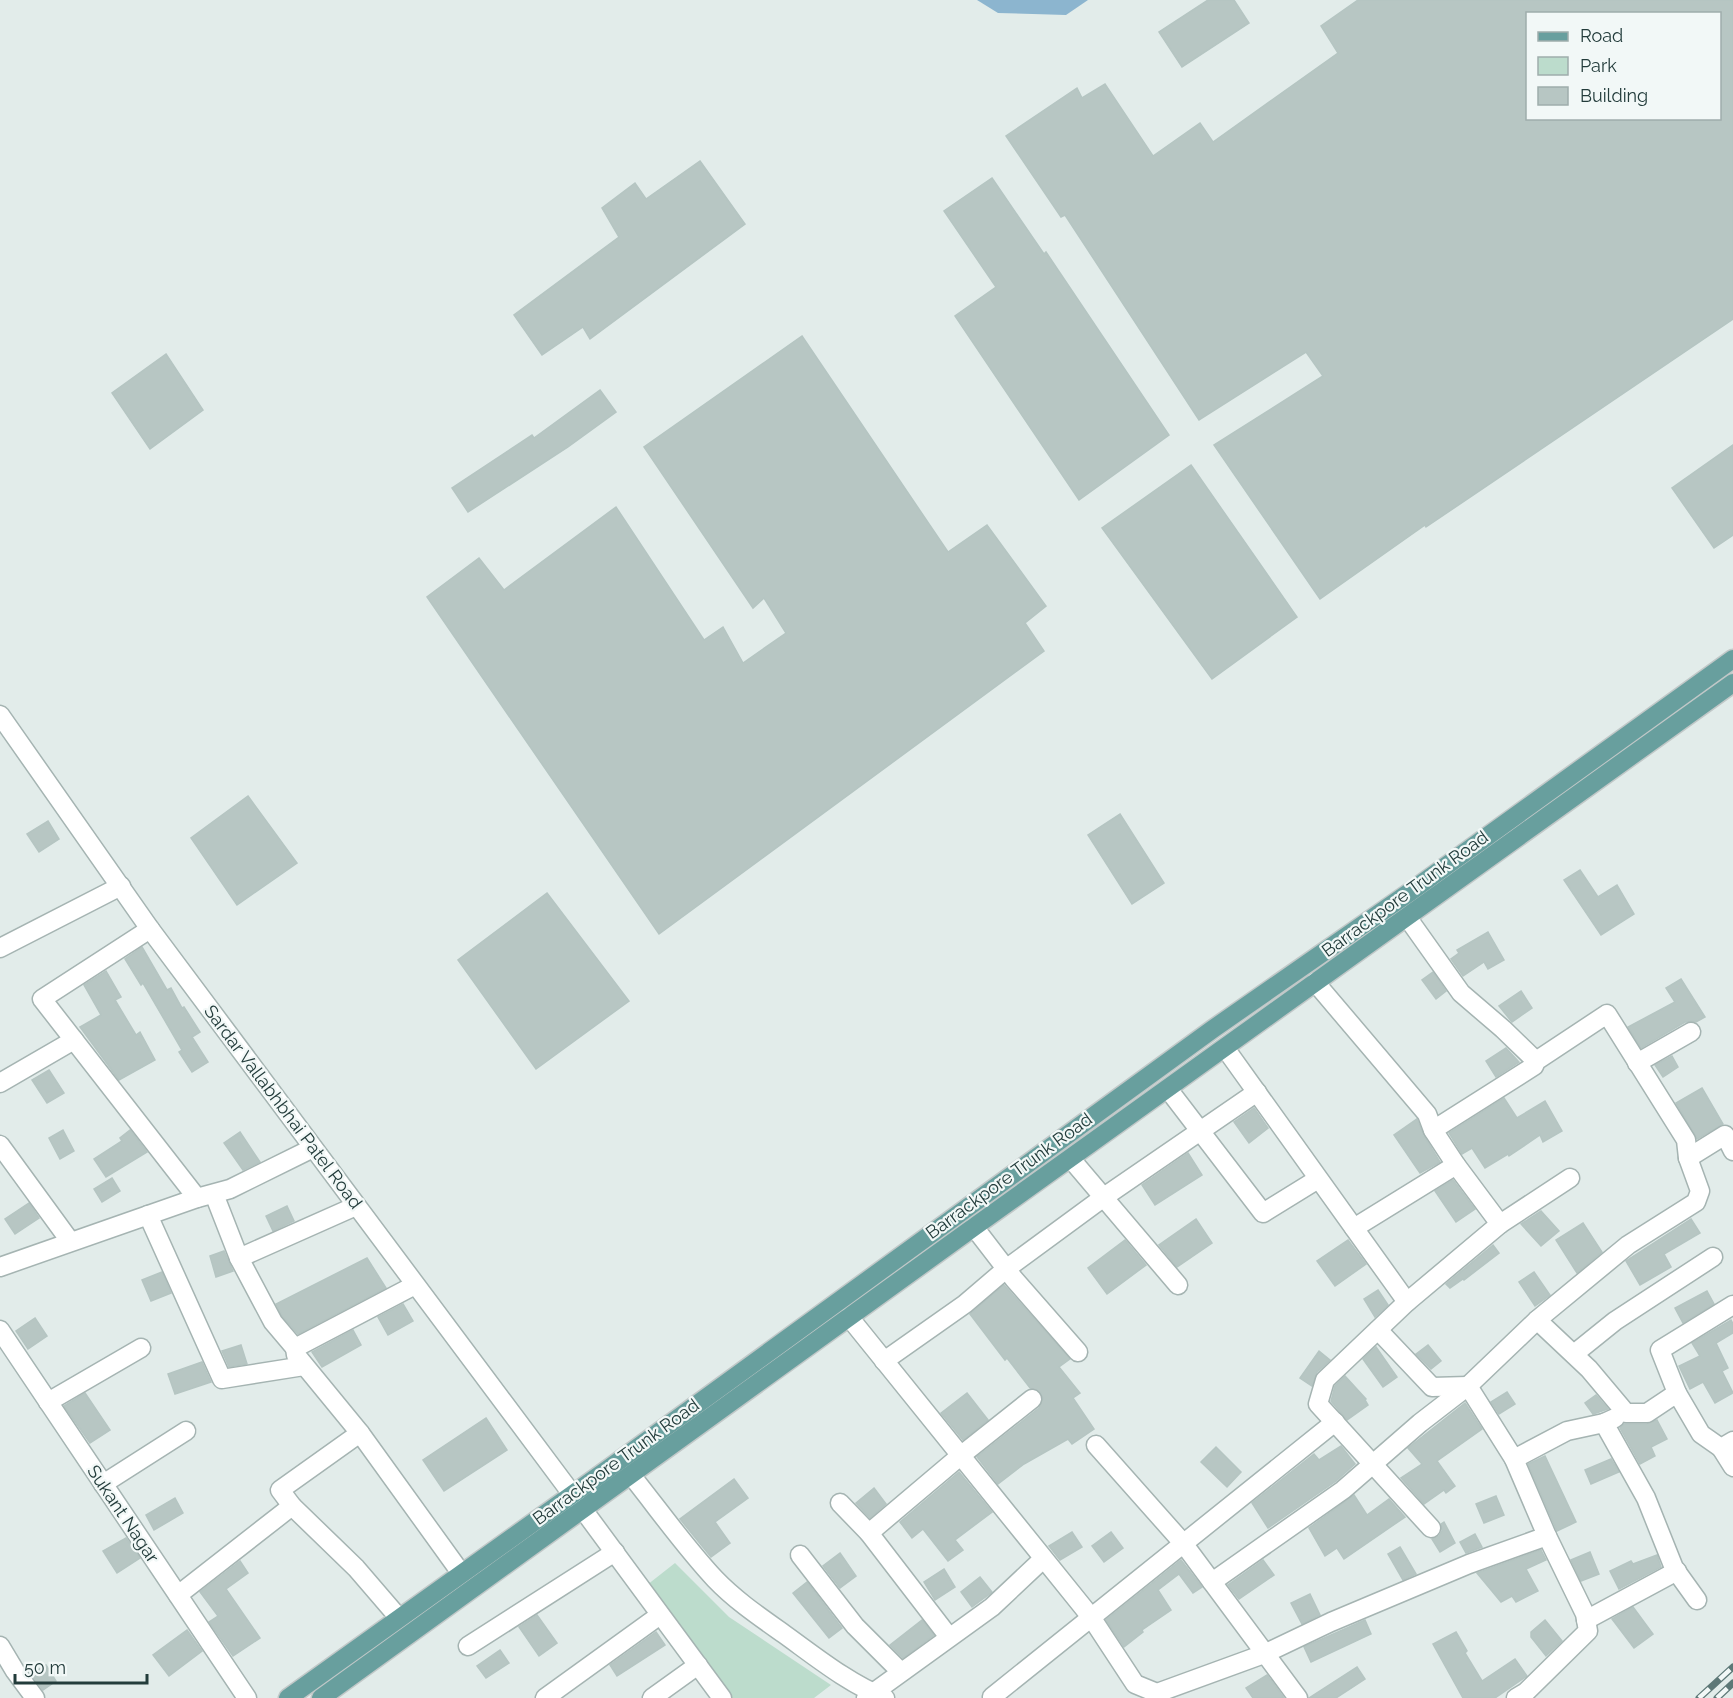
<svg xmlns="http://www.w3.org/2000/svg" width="1733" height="1698" viewBox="0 0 1733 1698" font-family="Raleway,sans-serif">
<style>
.green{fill:#bcdccc}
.water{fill:#8cb5cf}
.building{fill:#b7c6c3;stroke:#b5c5c2;stroke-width:1.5;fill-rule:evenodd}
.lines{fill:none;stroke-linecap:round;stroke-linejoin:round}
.minor-casing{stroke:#a5b4b2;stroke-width:21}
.tertiary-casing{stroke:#a5b4b2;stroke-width:21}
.primary-casing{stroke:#c1c8c8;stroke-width:21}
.minor{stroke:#fff;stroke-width:18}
.tertiary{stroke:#fff;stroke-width:18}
.primary{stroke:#689f9e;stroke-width:18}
.rail-casing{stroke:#5d7877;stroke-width:7}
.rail{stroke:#f2f8f7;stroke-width:4.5;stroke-dasharray:14;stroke-linecap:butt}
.labels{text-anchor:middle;stroke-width:4.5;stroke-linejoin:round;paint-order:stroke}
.street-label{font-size:18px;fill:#233c3b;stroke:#f2f8f7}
</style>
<rect width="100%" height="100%" fill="#e2ecea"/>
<path class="green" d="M675,1563L729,1617L831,1685L814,1698H731L647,1585Z"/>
<path class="water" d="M977,0H1088L1066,15L998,13Z"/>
<g class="building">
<path d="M1208,0H1234L1249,23L1182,67L1159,32Z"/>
<path d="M1358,0H1733V319L1426,527L1425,525L1320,599L1214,445L1323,376L1306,352L1199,420L1065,215L1061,217L1006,136L1077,88L1082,98L1105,84L1153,156L1200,123L1213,142L1338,53L1321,26ZM1527,14H1719V118H1527Z"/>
<path d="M700,161L745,224L590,339L583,327L542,355L514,315L619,237L602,208L635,183L646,199Z"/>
<path d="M992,178L1044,254L1046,252L1169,435L1079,500L955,316L996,287L944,211Z"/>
<path d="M802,336L948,552L987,525L1046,606L1025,623L1044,651L659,934L427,597L479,558L504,590L616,507L704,640L723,627L743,663L786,633L764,598L753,608L644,447Z"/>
<path d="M166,354L203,410L150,449L112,393Z"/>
<path d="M600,390L616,412L568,447L468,512L452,488L532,435L534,438Z"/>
<path d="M1733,445V535L1714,548L1672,488Z"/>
<path d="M1191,465L1297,617L1212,679L1102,528Z"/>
<path d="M248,796L297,863L237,905L191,838Z"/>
<path d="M1120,814L1164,883L1132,904L1088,835Z"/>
<path d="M48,821L59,839L39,852L27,834Z"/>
<path d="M1580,870L1598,897L1617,885L1634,914L1601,935L1564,880Z"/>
<path d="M547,893L629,1001L536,1069L458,960Z"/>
<path d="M1488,932L1504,960L1488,969L1484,962L1463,976L1451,959L1459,953L1457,950Z"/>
<path d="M142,947L167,990L171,988L182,1008L184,1007L200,1032L192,1037L208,1062L192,1072L179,1052L182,1050L143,983L141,985L125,959Z"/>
<path d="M106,971L121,997L115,1000L136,1035L140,1032L155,1060L119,1080L80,1027L101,1015L84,985Z"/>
<path d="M1433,972L1446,991L1436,999L1422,980Z"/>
<path d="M1681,979L1705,1017L1696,1022H1685L1641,1048L1628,1027L1675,1002L1666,988Z"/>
<path d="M1521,991L1532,1008L1512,1022L1499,1006Z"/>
<path d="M1506,1048L1519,1062L1496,1077L1486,1061Z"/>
<path d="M1672,1056L1678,1067L1663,1077L1655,1065Z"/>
<path d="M49,1070L64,1093L47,1103L32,1080Z"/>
<path d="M1702,1088L1723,1124L1697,1139L1676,1103Z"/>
<path d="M1504,1098L1517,1118L1545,1101L1562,1131L1543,1142L1540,1135L1509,1156L1508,1154L1485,1168L1472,1148L1462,1154L1449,1133Z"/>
<path d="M1254,1108L1268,1128L1249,1143L1234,1122Z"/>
<path d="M1417,1119L1424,1136L1440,1162L1420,1173L1394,1135Z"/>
<path d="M63,1130L74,1151L60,1159L49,1138Z"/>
<path d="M130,1130L147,1152L106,1177L94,1159L122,1141L120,1138Z"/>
<path d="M240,1132L260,1162L243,1170L224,1143Z"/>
<path d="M1188,1153L1202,1175L1155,1205L1142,1185Z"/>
<path d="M112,1178L120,1191L102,1202L94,1189Z"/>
<path d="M1453,1180L1475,1209L1456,1222L1435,1191Z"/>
<path d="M29,1203L39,1218L15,1234L5,1219Z"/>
<path d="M287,1206L294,1221L273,1231L266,1216Z"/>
<path d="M1541,1211L1559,1231L1541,1246L1521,1224Z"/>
<path d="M1196,1219L1212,1243L1177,1267L1159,1245Z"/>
<path d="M1691,1219L1700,1233L1664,1254L1671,1267L1640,1285L1626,1261Z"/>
<path d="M1583,1223L1602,1252L1577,1273L1556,1240Z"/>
<path d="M1125,1240L1146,1265L1107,1294L1088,1268Z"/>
<path d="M1348,1240L1366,1264L1335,1286L1317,1261Z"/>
<path d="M1493,1245L1499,1253L1464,1280L1463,1279L1450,1288L1446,1284Z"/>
<path d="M224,1251L233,1271L216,1277L210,1256Z"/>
<path d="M367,1258L386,1288L298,1334L282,1316L276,1304Z"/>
<path d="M162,1272L171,1293L151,1301L142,1280Z"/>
<path d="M1534,1272L1550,1295L1535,1306L1519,1282Z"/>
<path d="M1004,1285L1070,1359L1059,1367L1080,1393L1073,1398L1094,1429L1072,1444L1068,1439L1024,1464L998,1484L977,1457L1039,1408L1043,1398L1040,1392L1030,1388L1007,1358L1005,1360L970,1314Z"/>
<path d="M1378,1290L1388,1305L1375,1317L1364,1299Z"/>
<path d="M1707,1291L1714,1304L1683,1323L1675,1308Z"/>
<path d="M403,1304L413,1321L388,1335L378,1317Z"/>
<path d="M35,1318L47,1336L28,1349L16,1331Z"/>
<path d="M1731,1320L1733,1324V1333L1716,1343L1728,1368L1722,1371L1733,1393L1715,1403L1703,1382L1690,1389L1679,1366L1700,1356L1692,1343Z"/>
<path d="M353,1330L361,1345L322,1367L312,1352Z"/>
<path d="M241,1345L247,1364L229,1367L222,1351Z"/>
<path d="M1428,1345L1441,1361L1431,1369L1416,1354Z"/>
<path d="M1376,1347L1397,1377L1383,1387L1363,1359Z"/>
<path d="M1319,1351L1330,1360L1317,1372L1312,1386L1300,1378Z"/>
<path d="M202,1362L211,1382L175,1394L168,1374Z"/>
<path d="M1345,1376L1366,1399L1365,1400L1368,1405L1347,1420L1331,1401L1335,1386Z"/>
<path d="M1507,1392L1515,1404L1499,1414L1491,1402Z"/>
<path d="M85,1393L110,1430L90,1443L64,1406Z"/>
<path d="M967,1393L988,1420L963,1440L941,1413Z"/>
<path d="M1596,1395L1608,1409L1593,1414L1585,1403Z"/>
<path d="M1465,1403L1482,1429L1437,1461L1455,1486L1446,1493L1444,1490L1424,1504L1401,1478L1422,1464L1408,1448Z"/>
<path d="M486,1418L507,1450L444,1491L423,1460Z"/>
<path d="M1657,1420L1667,1439L1651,1447L1655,1456L1640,1464L1620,1428L1624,1424H1647Z"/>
<path d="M1341,1446L1355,1464L1336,1481L1268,1528L1252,1503L1314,1454L1319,1460Z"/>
<path d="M1216,1447L1241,1472L1227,1487L1201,1462Z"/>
<path d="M1545,1456L1576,1522L1557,1531L1528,1464Z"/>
<path d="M1611,1459L1619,1472L1591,1484L1585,1470Z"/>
<path d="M959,1472L992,1512L955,1540L963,1550L948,1561L923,1529L912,1538L900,1522Z"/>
<path d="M734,1479L748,1498L715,1522L730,1543L711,1557L680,1519Z"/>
<path d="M874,1488L886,1504L870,1518L856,1503Z"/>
<path d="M1354,1495L1367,1515L1389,1499L1405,1517L1344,1559L1337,1548L1325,1556L1309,1528Z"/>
<path d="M1496,1496L1504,1515L1484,1523L1476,1504Z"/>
<path d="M175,1498L183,1513L154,1530L146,1515Z"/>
<path d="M1444,1522L1455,1543L1440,1552L1432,1539L1439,1536L1442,1531L1441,1524Z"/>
<path d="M1072,1532L1082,1547L1060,1560L1049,1546Z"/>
<path d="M1111,1532L1123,1548L1104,1562L1092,1546Z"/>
<path d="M1475,1534L1482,1547L1466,1553L1460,1542Z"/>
<path d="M126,1538L140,1558L117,1573L103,1551Z"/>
<path d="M1400,1547L1416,1574L1403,1580L1388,1554Z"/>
<path d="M1541,1550L1546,1560L1526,1569L1538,1591L1516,1602L1512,1596L1501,1602L1477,1573Z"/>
<path d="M1590,1552L1599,1574L1581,1581L1571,1560Z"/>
<path d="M840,1553L856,1576L840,1588L823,1566Z"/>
<path d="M1657,1555L1661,1567L1619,1589L1610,1571L1631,1561L1633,1564Z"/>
<path d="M1181,1560L1202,1587L1193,1593L1179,1574L1158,1590L1171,1610L1142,1630L1143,1632L1124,1647L1106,1620Z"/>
<path d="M1263,1560L1274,1575L1239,1599L1228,1585Z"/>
<path d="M240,1561L248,1573L226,1589L260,1638L233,1656L209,1622L218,1616L200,1592Z"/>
<path d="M944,1569L955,1587L935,1600L924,1582Z"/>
<path d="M980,1577L992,1592L972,1607L961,1592Z"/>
<path d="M807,1582L842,1628L829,1638L793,1593Z"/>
<path d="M1310,1594L1320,1615L1302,1624L1291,1603Z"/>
<path d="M1633,1607L1653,1634L1634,1648L1612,1619Z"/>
<path d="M537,1615L557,1643L539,1656L519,1627Z"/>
<path d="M922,1620L934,1635L903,1658L890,1645Z"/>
<path d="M1365,1620L1371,1634L1311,1662L1304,1647Z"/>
<path d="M1545,1620L1562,1641L1546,1656L1531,1637V1632Z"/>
<path d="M187,1630L202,1651L169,1676L153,1655Z"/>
<path d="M656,1632L665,1645L617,1676L610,1665Z"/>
<path d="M1456,1632L1467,1651L1465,1653L1482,1681L1515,1659L1527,1676L1495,1698H1463L1433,1644Z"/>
<path d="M500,1650L509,1663L486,1678L477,1666Z"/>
<path d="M46,1665L56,1681L43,1690L31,1674Z"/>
<path d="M1357,1667L1365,1679L1336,1698H1309Z"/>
<path d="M1267,1675L1284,1698H1253L1246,1688Z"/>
</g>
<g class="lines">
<defs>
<g id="minor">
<path d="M1407,917L1461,993L1503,1029L1536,1061"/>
<path d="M150,929L42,999L197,1198"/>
<path d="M0,948L121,886"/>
<path d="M1315,982L1427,1114L1433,1130"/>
<path d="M1225,1048L1407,1302"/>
<path d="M1637,1063L1691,1032"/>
<path d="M0,1083L74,1040"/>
<path d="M1168,1089L1263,1213L1318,1179"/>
<path d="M0,1145L70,1241"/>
<path d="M1688,1158L1725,1135L1733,1151"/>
<path d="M1071,1159L1178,1285"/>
<path d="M214,1194L239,1258L273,1322L295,1348"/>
<path d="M148,1215L222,1379L304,1366"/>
<path d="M974,1227L1014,1279L1078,1352"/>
<path d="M1354,1228L1456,1165"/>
<path d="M239,1258L356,1206"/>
<path d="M0,1267L197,1198L230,1189L313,1148"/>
<path d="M415,1285L295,1348L296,1355L360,1433L461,1573"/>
<path d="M849,1317L1091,1617L1135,1684L1157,1693L1264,1654L1331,1622L1469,1564L1547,1536L1514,1459L1468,1386L1432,1387L1378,1330"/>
<path d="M1537,1320L1589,1369L1626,1413H1647L1677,1393L1701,1434L1721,1448L1733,1441"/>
<path d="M0,1330L247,1698"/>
<path d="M1574,1354L1615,1321L1713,1257"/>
<path d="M884,1361L965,1304L1006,1269L1104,1197L1257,1092"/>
<path d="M1677,1393L1660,1350L1733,1305"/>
<path d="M48,1402L141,1348"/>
<path d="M1604,1423L1646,1498L1674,1568L1697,1600"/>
<path d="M360,1433L280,1490L292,1506L356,1568L399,1618"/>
<path d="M1096,1445L1183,1543L1298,1698"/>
<path d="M1721,1448L1733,1467"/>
<path d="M1514,1459L1567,1431L1604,1423L1615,1418"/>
<path d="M631,1475C659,1510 685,1547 715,1579C735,1600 760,1617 784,1634C816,1657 848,1683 885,1698"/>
<path d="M103,1484L186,1431"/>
<path d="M573,1496L722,1698"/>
<path d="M840,1503L869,1533L949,1637"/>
<path d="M1431,1528L1318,1404L1325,1380L1407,1302L1500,1224L1570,1178"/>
<path d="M869,1533L959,1457L1032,1399"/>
<path d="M800,1555L855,1626L901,1672"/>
<path d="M1212,1582L1343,1490L1420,1423L1468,1386L1537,1320L1628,1245L1696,1202L1700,1191L1688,1158L1686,1140L1607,1014L1536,1061L1534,1066L1433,1130L1456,1165L1500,1224"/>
<path d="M178,1595L292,1506"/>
<path d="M1586,1620L1677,1571"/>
<path d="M0,1646L15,1671L35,1698"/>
<path d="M468,1646L615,1552"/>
<path d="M992,1697L1335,1422"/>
<path d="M545,1698L660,1615"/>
<path d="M652,1698L698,1665"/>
<path d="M866,1698L992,1607L1043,1559"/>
<path d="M1516,1698L1526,1692L1588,1631L1585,1614L1547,1536"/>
</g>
<path id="tertiary" d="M0,715L150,929L572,1494"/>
<g id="primary">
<path d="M288,1698L608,1469L1213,1029L1410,892L1733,659"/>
<path d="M321,1698L974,1227L1733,683"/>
</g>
</defs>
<use href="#minor" class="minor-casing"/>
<use href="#tertiary" class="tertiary-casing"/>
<use href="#primary" class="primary-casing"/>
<use href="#minor" class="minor"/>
<use href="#tertiary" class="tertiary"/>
<use href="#primary" class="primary"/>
<defs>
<g id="rail">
<path d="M1699,1698L1733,1667"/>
<path d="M1717,1698L1733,1683"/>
</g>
</defs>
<use href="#rail" class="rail-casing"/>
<use href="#rail" class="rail"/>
</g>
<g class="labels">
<g class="street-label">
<text transform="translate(1405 894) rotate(-36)" y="6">Barrackpore Trunk Road</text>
<text transform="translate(283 1107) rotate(53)" y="6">Sardar Vallabhbhai Patel Road</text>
<text transform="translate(1009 1176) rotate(-36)" y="6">Barrackpore Trunk Road</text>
<text transform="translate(616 1462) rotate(-36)" y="6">Barrackpore Trunk Road</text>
<text transform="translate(123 1514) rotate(56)" y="6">Sukant Nagar</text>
</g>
</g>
<rect x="1526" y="12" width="195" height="108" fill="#f2f8f7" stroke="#9fadac" stroke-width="1.5"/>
<rect x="1538" y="32" width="30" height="9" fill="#689f9e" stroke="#9fadac" stroke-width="1.5"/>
<text x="1580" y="42" font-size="18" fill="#233c3b">Road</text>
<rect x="1538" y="57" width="30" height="18" fill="#bcdccc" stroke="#9fadac" stroke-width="1.5"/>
<text x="1580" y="72" font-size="18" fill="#233c3b">Park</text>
<rect x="1538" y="87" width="30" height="18" fill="#b7c6c3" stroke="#9fadac" stroke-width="1.5"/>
<text x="1580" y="102" font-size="18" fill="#233c3b">Building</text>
<path d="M15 1674v9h132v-9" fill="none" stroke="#233c3b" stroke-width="3"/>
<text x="24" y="1674" font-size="18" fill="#233c3b" stroke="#f2f8f7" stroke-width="4.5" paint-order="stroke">50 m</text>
</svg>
